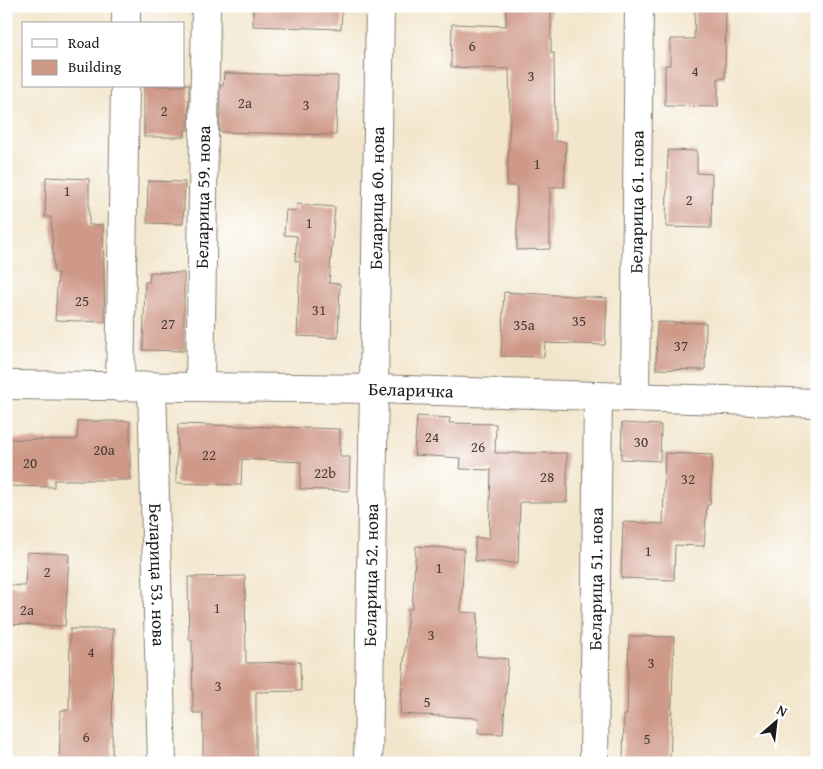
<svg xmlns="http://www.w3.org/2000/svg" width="823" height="769" viewBox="0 0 823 769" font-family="'Gentium Book Plus',serif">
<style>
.building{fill:#cf9988}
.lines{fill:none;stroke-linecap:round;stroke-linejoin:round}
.minor-casing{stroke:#878074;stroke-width:30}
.minor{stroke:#fff;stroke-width:28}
.labels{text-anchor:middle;stroke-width:4;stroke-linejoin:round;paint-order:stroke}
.number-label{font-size:15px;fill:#493b37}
.street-label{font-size:18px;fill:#1c1c1c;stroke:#fff}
</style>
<rect width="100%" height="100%" fill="#fff"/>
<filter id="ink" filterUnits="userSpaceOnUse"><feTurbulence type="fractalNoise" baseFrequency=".02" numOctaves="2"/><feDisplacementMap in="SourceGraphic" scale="10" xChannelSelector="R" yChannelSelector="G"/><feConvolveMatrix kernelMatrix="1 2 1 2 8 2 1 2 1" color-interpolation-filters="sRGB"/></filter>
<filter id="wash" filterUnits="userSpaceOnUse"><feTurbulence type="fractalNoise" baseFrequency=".0096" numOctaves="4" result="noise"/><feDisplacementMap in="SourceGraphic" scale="20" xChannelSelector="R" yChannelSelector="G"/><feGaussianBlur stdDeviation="1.12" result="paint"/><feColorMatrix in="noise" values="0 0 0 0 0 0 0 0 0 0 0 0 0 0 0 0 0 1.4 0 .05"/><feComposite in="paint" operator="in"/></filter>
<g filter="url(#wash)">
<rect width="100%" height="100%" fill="#f2e5cb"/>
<g id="blocks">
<g class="building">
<path d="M253,6H342L341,29L253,26Z"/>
<path d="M506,6H551V53H554L555,141L566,142L564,187H550V249L517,250V186H507L510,118L509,69L451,67L452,24L506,26Z"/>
<path d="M695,6H726L725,78H718V107L665,106V65H670V39H694Z"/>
<path d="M224,73L338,76L336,135L220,132V85H223Z"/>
<path d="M184,84H189L188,130H185V137H144V86H184Z"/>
<path d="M668,150L697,151V173L712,174L711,228L666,227Z"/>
<path d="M46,177L89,179V225H103L105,322L55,320L58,273H54L51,217H45Z"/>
<path d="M148,181L185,182L183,224L147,223Z"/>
<path d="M297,204L335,207L329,283L340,284L338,338L297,336L300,261H295L297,236L284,235L286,210L297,211Z"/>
<path d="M150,272L184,273V351L143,350L145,282H149Z"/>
<path d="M504,292L607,298L605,345L545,343L544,357L501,356Z"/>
<path d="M657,322L706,323L705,370L656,369Z"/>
<path d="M417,416L450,418L449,423L496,424L495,453H567V502H520L518,563L475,561V538H489L491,470L460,469L461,458L414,455Z"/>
<path d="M78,421H130V480H54V487L6,486V439L77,440Z"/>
<path d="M622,423L661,425L660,461L621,459Z"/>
<path d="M178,424L340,429V457H350L349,491L300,489L301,462L242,459L241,485L176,483Z"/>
<path d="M665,453L712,455L710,505H707L704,546L675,545L674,580L621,578L623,522L663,524Z"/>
<path d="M416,546L464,549L461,612L478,613L476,656L508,659L503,734L478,733L479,718L400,714L408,609H412Z"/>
<path d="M27,552L69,554L65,626L7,624L8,585L25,586Z"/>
<path d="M245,576L246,663L300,662L301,691L256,692V763H203V713H193L192,640H189L188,577Z"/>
<path d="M70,629H113L112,763H59L61,710H69Z"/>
<path d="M629,636L674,637L670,763H623L624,715H627Z"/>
</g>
</g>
</g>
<g filter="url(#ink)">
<use href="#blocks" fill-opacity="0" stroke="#878074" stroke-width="1"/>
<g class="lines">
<defs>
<g id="minor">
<path d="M126,24V6"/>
<path id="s1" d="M6,385L375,389L817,403"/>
<path id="s2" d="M152,386L162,763"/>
<path d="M120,387L125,86"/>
<path id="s3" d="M200,387L206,6"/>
<path id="s4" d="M635,397L639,6"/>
<path id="s5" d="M368,763L380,6"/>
<path id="s6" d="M594,763L598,396"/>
</g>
</defs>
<use href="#minor" class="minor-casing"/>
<use href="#minor" class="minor"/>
</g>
</g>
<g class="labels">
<g class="number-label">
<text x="472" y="51">6</text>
<text x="695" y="76">4</text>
<text x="531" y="81">3</text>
<text x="245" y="108">2a</text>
<text x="306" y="110">3</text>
<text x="164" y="116">2</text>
<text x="537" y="169">1</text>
<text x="67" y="196">1</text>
<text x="689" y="205">2</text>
<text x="309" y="228">1</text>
<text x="82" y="306">25</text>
<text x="319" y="315">31</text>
<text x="579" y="326">35</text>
<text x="168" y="329">27</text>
<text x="524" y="330">35a</text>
<text x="681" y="351">37</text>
<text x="432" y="442">24</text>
<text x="641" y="447">30</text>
<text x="478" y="452">26</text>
<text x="104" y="455">20a</text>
<text x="209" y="460">22</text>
<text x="30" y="468">20</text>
<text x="325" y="478">22b</text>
<text x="547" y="482">28</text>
<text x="688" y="484">32</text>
<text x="648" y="556">1</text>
<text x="439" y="573">1</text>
<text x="47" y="577">2</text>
<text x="217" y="613">1</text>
<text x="27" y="615">2a</text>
<text x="431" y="640">3</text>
<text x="91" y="657">4</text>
<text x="651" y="668">3</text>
<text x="218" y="691">3</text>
<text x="427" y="707">5</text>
<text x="86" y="742">6</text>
<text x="647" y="744">5</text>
</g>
<g class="street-label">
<text dy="6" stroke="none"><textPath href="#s3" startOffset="190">Беларица 59. нова</textPath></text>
<text dy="6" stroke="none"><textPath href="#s5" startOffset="565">Беларица 60. нова</textPath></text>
<text dy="6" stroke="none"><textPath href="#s4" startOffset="195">Беларица 61. нова</textPath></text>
<text dy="6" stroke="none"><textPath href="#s1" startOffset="405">Беларичка</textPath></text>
<text dy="6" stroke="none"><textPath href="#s2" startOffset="189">Беларица 53. нова</textPath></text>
<text dy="6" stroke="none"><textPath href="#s5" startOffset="188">Беларица 52. нова</textPath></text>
<text dy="6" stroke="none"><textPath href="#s6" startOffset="184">Беларица 51. нова</textPath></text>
</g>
</g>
<rect width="823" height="769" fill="none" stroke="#fff" stroke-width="25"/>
<rect x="22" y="22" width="162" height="65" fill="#ffffff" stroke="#a4a4a4"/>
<rect x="32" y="39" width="25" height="8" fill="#ffffff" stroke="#a4a4a4"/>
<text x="68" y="48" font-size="15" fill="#1c1c1c">Road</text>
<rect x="32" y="60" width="25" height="15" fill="#cf9988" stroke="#a4a4a4"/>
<text x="68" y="72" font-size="15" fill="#1c1c1c">Building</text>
<g transform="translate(776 722) rotate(28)" stroke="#ffffff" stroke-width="4" paint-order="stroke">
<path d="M0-4L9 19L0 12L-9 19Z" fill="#1c1c1c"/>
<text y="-8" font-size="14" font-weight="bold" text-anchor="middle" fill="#1c1c1c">N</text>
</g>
</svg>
